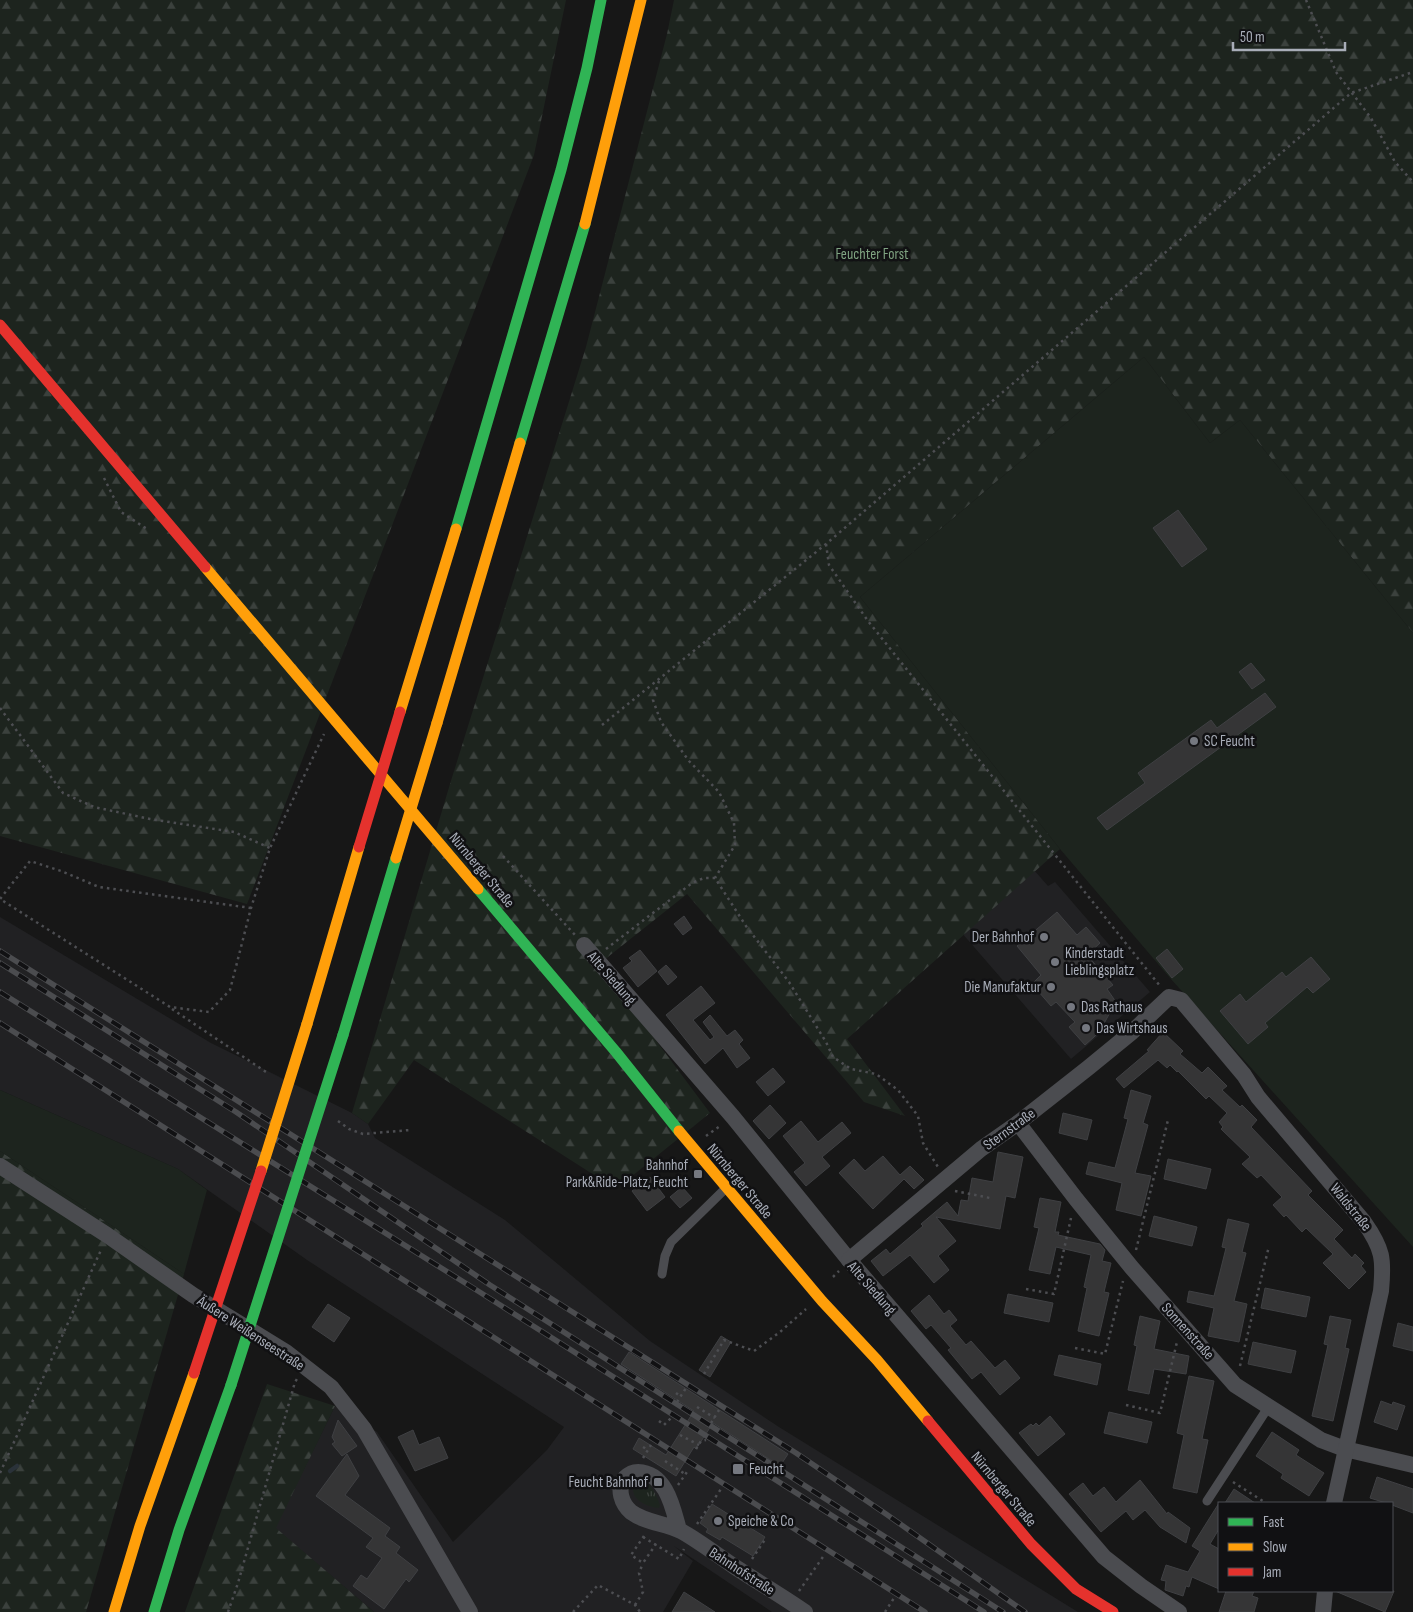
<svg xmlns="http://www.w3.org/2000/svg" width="1413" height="1612" viewBox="0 0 1413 1612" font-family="'Sofia Sans Condensed',sans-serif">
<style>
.built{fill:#212123}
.grass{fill:url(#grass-tufts)}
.forest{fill:url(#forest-firs)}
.garden{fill:#1d241e}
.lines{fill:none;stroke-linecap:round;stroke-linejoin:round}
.stream{stroke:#2a3239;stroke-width:4.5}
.building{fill:#353536;stroke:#3f4043}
.path{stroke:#4d4e52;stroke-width:2.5;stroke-dasharray:2.5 4;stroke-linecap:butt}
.lane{stroke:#4b4c50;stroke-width:9}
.street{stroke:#4b4c50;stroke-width:16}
.fast{stroke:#30b455;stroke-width:11}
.slow{stroke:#ff9f0a;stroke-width:11}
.jam{stroke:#e5322d;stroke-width:11}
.rail-casing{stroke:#4b4c4f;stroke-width:5.5}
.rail{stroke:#111113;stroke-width:4;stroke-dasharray:11;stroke-linecap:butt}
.fast-bridge{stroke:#30b455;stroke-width:11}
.slow-bridge{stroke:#ff9f0a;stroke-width:11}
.jam-bridge{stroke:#e5322d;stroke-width:11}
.poi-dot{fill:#757880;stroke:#111113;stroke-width:2}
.labels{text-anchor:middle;stroke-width:5;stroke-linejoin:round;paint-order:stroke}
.park-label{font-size:15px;fill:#7fa381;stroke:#111113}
.poi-label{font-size:15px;fill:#a8adb8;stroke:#111113;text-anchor:start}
.street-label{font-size:15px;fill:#a8adb8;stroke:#111113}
</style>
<defs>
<pattern id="grass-tufts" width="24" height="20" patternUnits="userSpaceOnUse" patternTransform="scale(1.25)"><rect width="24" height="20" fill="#1d241e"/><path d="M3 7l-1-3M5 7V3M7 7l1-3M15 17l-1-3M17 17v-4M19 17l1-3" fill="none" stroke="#3b413d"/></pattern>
<pattern id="forest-firs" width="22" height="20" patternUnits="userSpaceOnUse" patternTransform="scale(1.25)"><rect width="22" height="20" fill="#1d241e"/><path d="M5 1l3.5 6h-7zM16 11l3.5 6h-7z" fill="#3b413d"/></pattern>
</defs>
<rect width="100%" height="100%" fill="#171717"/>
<g class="built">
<path d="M1034,870L1048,886L1055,882L1150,992L1071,1059L961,932Z"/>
<path d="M0,917L211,1043L352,1113L368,1124L375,1138L505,1220L650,1341L779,1427L1078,1612H772L674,1546L693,1561L663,1612H374L275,1528L335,1406L377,1432L453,1542L547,1450L564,1427L307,1260L178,1169L0,1090Z"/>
</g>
<path class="grass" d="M643,1480C653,1486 656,1495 660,1505L659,1508C646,1507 627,1498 635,1483Z"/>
<g class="forest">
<path d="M0,0H566L534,155L247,904L0,836Z"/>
<path d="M674,0H1413V633L1240,420L1210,443L1144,357L860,597L1060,849L847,1039L905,1116L864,1102L687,894L599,964L710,1113L616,1189L414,1060L368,1124L352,1113L450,784L586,347L667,34Z"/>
<path d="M0,1151L184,1274L86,1612H0Z"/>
<path d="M267,1384L335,1406L276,1528L374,1612H185Z"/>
</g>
<g class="garden">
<path d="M1144,357L1210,443L1240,420L1413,633V1247L1170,978L1060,849L860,597Z"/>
<path d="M0,1090L178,1169L207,1190L184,1274L0,1151Z"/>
</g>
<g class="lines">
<path class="stream" d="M10,1471L17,1466"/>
</g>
<g class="building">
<path d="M1178,510L1207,549L1182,567L1153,528Z"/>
<path d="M1251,663L1265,680L1252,689L1239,672Z"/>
<path d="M1265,693L1276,707L1107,830L1097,818L1145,783L1138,773L1211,720L1217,728Z"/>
<path d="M1057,912L1077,935L1086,927L1100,943L1087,955L1113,985L1107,989L1116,1002L1102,1027L1104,1028L1085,1045L1069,1027L1075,1022L1056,1002L1051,1006L1032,984L1041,975L1017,946Z"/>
<path d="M684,916L692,928L683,935L674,924Z"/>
<path d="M1167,949L1183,969L1172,978L1156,958Z"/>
<path d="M640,950L657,971L638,987L623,968L632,961L629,958Z"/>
<path d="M1311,957L1330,979L1313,993L1307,987L1265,1023L1268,1027L1248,1044L1220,1011L1240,994L1246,1002L1282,972L1286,977Z"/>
<path d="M666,965L677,977L668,985L658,972Z"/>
<path d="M701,986L715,1003L693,1020L710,1040L714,1037L703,1022L710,1015L727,1036L735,1030L743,1040L739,1044L750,1058L737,1068L723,1048L705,1064L666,1015Z"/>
<path d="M1163,1032L1183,1051L1180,1054L1202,1073L1208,1067L1227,1086L1222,1090L1240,1107L1242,1105L1257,1120L1251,1127L1312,1191L1308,1195L1343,1230L1334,1239L1352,1258L1355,1254L1364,1263L1361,1266L1366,1272L1349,1289L1323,1263L1333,1254L1306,1228L1302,1232L1286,1215L1284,1217L1273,1205L1282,1197L1261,1175L1257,1178L1242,1164L1250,1157L1221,1129L1223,1127L1219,1122L1227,1113L1209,1096L1206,1099L1178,1071L1177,1072L1170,1065L1167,1068L1158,1060L1124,1088L1116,1079L1149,1051L1147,1050Z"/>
<path d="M773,1068L785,1082L768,1096L756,1082Z"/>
<path d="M1131,1090L1151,1096L1143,1123L1148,1125L1135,1173L1151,1176L1141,1216L1116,1210L1122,1183L1086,1174L1089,1162L1115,1168L1128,1119L1124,1118Z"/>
<path d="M770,1105L786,1123L769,1139L753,1121Z"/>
<path d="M1063,1113L1092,1120L1087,1140L1059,1133Z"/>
<path d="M801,1121L818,1142L842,1122L851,1133L822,1157L830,1166L806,1186L794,1172L805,1163L783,1136Z"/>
<path d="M998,1152L1023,1157L1015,1198L1006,1196L1000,1229L936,1217L956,1241L938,1256L949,1270L934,1283L910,1255L883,1276L871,1261L886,1249L890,1254L923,1226L921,1224L947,1202L958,1216L961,1200L968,1201L972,1178L993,1182Z"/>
<path d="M883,1156L900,1175L910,1166L924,1180L914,1189L904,1179L873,1209L839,1173L854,1159L865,1171Z"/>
<path d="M1168,1159L1211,1169L1206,1189L1164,1179Z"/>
<path d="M650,1177L665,1197L647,1211L632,1191Z"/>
<path d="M682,1187L692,1198L680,1208L670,1197Z"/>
<path d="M1040,1198L1061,1202L1055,1232H1059L1058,1235L1100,1244L1105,1250L1102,1261L1111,1263L1104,1292L1109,1293L1099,1336L1078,1331L1087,1288L1084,1287L1091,1255L1056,1247L1050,1274L1029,1270L1039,1228L1034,1227Z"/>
<path d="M1154,1216L1197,1227L1192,1246L1149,1236Z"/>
<path d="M1228,1219L1249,1224L1242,1252L1246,1253L1234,1301L1247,1304L1239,1342L1208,1336L1214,1308L1187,1302L1189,1291L1214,1296L1226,1248L1222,1247Z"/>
<path d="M1265,1288L1310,1297L1306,1317L1261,1308Z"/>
<path d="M1008,1294L1053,1303L1049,1322L1004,1313Z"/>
<path d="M929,1295L944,1314L949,1310L957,1320L950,1326L966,1345L971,1341L995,1368L1005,1360L1020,1378L1000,1395L981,1372L972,1379L948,1350L951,1348L931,1325L926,1329L911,1311Z"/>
<path d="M328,1304L350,1318L334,1342L312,1327Z"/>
<path d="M1140,1316L1160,1321L1154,1349L1189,1356L1186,1374L1154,1369L1149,1394L1128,1390L1137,1346L1134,1345Z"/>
<path d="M1330,1316L1351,1320L1345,1348L1349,1349L1333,1421L1312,1416L1328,1345L1324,1344Z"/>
<path d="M1398,1323L1413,1327V1351L1393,1346Z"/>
<path d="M721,1336L731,1342L710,1377L699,1370Z"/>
<path d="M1253,1342L1296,1351L1291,1373L1248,1364Z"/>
<path d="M629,1352L788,1454L780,1466L713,1423L696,1449L694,1447L676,1476L633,1449L639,1438L666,1455L694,1411L621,1364Z"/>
<path d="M1059,1355L1101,1364L1097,1385L1054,1375Z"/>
<path d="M1189,1376L1214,1381L1202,1439L1208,1440L1197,1493L1173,1488L1184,1435L1177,1433Z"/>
<path d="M1381,1401L1392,1405L1393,1402L1405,1406L1397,1430L1374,1422Z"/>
<path d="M1109,1412L1152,1422L1147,1443L1104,1433Z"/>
<path d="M1050,1416L1065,1434L1038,1456L1019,1433L1031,1424L1033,1426L1036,1423L1039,1426Z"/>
<path d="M338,1420L357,1446L342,1456L332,1444L335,1442L332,1437Z"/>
<path d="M413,1430L419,1445L439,1437L448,1458L415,1471L398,1437Z"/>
<path d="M1272,1432L1299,1450L1296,1455L1324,1473L1309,1496L1281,1478L1283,1474L1256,1456Z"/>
<path d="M347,1454L359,1476L345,1495L390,1528L385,1536L400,1547L396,1553L418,1570L409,1582L406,1579L384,1609L353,1586L361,1575L367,1579L382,1558L366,1547L373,1538L316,1496Z"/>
<path d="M1377,1477L1413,1489V1513L1392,1505V1503H1386L1370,1498Z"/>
<path d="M1140,1480L1167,1514L1168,1512L1190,1528L1186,1543L1160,1527L1145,1510L1133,1520L1126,1511L1101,1532L1069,1494L1083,1483L1093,1496L1104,1487L1116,1502Z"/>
<path d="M1234,1489L1255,1503H1225Z"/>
<path d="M1219,1503V1529L1210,1544L1219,1549V1589L1192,1577L1189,1587L1186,1586L1183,1596L1165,1590L1166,1581L1161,1580L1166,1565L1188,1572L1200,1551L1192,1546Z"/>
<path d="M712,1504L765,1537L753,1556L722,1537L720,1540L706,1532L708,1529L700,1523Z"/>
<path d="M1226,1591H1254L1252,1596L1258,1598L1254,1612H1219Z"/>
<path d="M1335,1591H1394L1385,1612Z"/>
<path d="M684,1592L715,1612H672Z"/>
</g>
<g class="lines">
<g class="path">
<path d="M1306,0L1336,72L1371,118L1395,162L1413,182"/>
<path d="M104,478L121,512L147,529"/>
<path d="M826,544L829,565L868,621L1160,986"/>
<path d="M659,681L653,700L661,722L689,761L719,792L734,823L735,845L715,878"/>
<path d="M0,708L63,793L94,807L150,819L234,832L270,848"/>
<path d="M602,725L826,544L1351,93L1413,72"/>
<path d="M503,856L575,935"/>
<path d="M251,908L99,887L61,871L30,861L0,899L170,1007L209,1012L230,990L251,908L270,848L324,734"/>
<path d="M606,949L692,883L704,878H715L746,926L789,982L826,1042L833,1057L851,1069L876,1074L898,1090L918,1116L923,1143L938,1167"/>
<path d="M172,1009L269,1074"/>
<path d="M338,1121L349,1129L363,1134L410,1130"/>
<path d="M706,1136L720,1126"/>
<path d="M955,1191L990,1198"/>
<path d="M1136,1250L1168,1120"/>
<path d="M833,1277L839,1271"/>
<path d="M1026,1289L1054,1294L1071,1218"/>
<path d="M1075,1348L1105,1354L1123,1281"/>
<path d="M1240,1366L1269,1246"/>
<path d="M704,1374L724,1340L754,1351L780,1332L806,1309"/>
<path d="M676,1393L681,1397"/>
<path d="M677,1402L686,1388"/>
<path d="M1126,1405L1160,1413L1177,1342"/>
<path d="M697,1407L715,1418"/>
<path d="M659,1421L664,1425L671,1418"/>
<path d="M711,1423L719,1410"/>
<path d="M680,1435L699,1445"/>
<path d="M643,1447L648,1450"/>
<path d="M696,1449L701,1441L706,1440"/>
<path d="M643,1458L651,1445"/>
<path d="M665,1461L685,1474"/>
<path d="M0,1473L101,1250"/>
<path d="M1233,1482L1266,1503"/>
<path d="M678,1485L689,1469"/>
<path d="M697,1524L721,1489"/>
<path d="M644,1536L631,1555L643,1563L656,1544"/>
<path d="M643,1537L679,1559L684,1549"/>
<path d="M752,1559L766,1538"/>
<path d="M799,1591L825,1554"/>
<path d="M635,1605L643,1592L639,1573L643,1563"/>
<path d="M228,1612L238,1583L295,1382L297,1379"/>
<path d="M573,1612L598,1585L635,1605L640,1612"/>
<path d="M885,1612L894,1598"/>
</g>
<g class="lane">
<path d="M662,1274L665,1256L671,1242L725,1189"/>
<path d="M1207,1501L1269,1406"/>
</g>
<g class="street">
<path d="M584,945L733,1117L849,1260L1104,1557L1141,1586L1179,1612"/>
<path d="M1018,1123L1076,1199L1132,1268L1235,1385L1321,1440L1345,1449L1413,1465"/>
<path d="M0,1166L107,1235L193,1295L286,1352L331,1387L364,1429L470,1612"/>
<path d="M849,1260L981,1149L1018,1123L1088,1068L1132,1032L1169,997L1181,1000L1244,1075L1258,1097L1364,1222C1383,1249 1384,1259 1381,1291L1334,1503"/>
<path d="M679,1530C673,1509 667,1473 638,1472C633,1472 628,1475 625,1478C616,1489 622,1504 631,1512C646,1523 665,1523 681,1531C699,1541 717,1555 735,1567C758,1582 782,1596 805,1612"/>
<path d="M1323,1612L1325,1591"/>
</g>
<g class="fast">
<path d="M520,443L585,224"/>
<path d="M456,529L561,170L587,68L601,0"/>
<path d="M478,889L616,1052L679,1131"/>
<path d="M343,1035L396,858"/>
<path d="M154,1612L179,1530L231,1385"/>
</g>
<g class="slow">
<path d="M585,224L641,0"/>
<path d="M205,567L478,889"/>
<path d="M400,712L456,529"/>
<path d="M437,723L520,443"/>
<path d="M307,1024L359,847"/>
<path d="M679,1131L822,1301L877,1360L928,1421"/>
<path d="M114,1612L140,1526L194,1373"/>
</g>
<g class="jam">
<path d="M0,325L205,567"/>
<path d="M928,1421L1031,1544L1076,1589L1113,1612"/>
</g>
<defs>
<g id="rail">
<path d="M0,951L796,1453L886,1514L1025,1612"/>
<path d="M0,963L236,1112L490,1285L1003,1612"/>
<path d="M0,992L478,1291L984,1612"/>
<path d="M0,1023L925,1612"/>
</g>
</defs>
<use href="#rail" class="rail-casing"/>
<use href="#rail" class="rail"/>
<path class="fast-bridge" d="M231,1385L343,1035"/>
<g class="slow-bridge">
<path d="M396,858L437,723"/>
<path d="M261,1171L307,1024"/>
</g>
<g class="jam-bridge">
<path d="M359,847L400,712"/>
<path d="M194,1373L261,1171"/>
</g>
</g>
<g class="poi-dot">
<circle cx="1194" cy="741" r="5"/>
<circle cx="1044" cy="937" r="5"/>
<circle cx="1055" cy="962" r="5"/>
<circle cx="1051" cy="987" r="5"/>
<circle cx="1071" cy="1007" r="5"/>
<circle cx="1086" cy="1028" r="5"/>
<rect x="693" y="1169" width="10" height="10" rx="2.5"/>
<rect x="732" y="1463" width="12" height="12" rx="2.5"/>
<rect x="653" y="1477" width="10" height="10" rx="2.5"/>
<circle cx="718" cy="1521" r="5"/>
</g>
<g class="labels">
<g class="park-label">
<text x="872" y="259">Feuchter Forst</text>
</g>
<g class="poi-label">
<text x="1204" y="746">SC Feucht</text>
<text x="1034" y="942" text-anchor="end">Der Bahnhof</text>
<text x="1065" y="958">Kinderstadt<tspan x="1065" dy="17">Lieblingsplatz</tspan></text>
<text x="1041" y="992" text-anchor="end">Die Manufaktur</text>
<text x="1081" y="1012">Das Rathaus</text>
<text x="1096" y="1033">Das Wirtshaus</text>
<text x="688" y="1170" text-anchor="end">Bahnhof<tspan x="688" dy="17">Park&amp;Ride-Platz, Feucht</tspan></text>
<text x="749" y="1474">Feucht</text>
<text x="648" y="1487" text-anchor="end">Feucht Bahnhof</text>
<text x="728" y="1526">Speiche &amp; Co</text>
</g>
<g class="street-label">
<text transform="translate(482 870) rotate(50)" y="5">Nürnberger Straße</text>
<text transform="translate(612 978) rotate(49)" y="5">Alte Siedlung</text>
<text transform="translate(1009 1129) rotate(-36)" y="5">Sternstraße</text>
<text transform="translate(740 1181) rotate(50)" y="5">Nürnberger Straße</text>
<text transform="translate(1351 1207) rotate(51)" y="5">Waldstraße</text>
<text transform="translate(872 1288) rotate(49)" y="5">Alte Siedlung</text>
<text transform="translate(1188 1331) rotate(48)" y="5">Sonnenstraße</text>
<text transform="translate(251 1333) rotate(33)" y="5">Äußere Weißenseestraße</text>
<text transform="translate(1004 1489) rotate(50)" y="5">Nürnberger Straße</text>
<text transform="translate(742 1571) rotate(33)" y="5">Bahnhofstraße</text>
</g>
</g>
<rect x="1218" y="1502" width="175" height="90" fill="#111113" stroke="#4d4f55"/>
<rect x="1228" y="1518" width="25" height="8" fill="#30b455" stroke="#4d4f55"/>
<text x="1263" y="1527" font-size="15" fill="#a8adb8">Fast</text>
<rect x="1228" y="1543" width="25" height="8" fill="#ff9f0a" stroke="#4d4f55"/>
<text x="1263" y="1552" font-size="15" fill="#a8adb8">Slow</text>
<rect x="1228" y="1568" width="25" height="8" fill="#e5322d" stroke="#4d4f55"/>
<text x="1263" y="1577" font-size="15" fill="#a8adb8">Jam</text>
<path d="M1233 42v8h112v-8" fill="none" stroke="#a8adb8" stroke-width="2.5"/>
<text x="1240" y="42" font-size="15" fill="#a8adb8" stroke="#111113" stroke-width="4" paint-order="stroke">50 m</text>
</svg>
